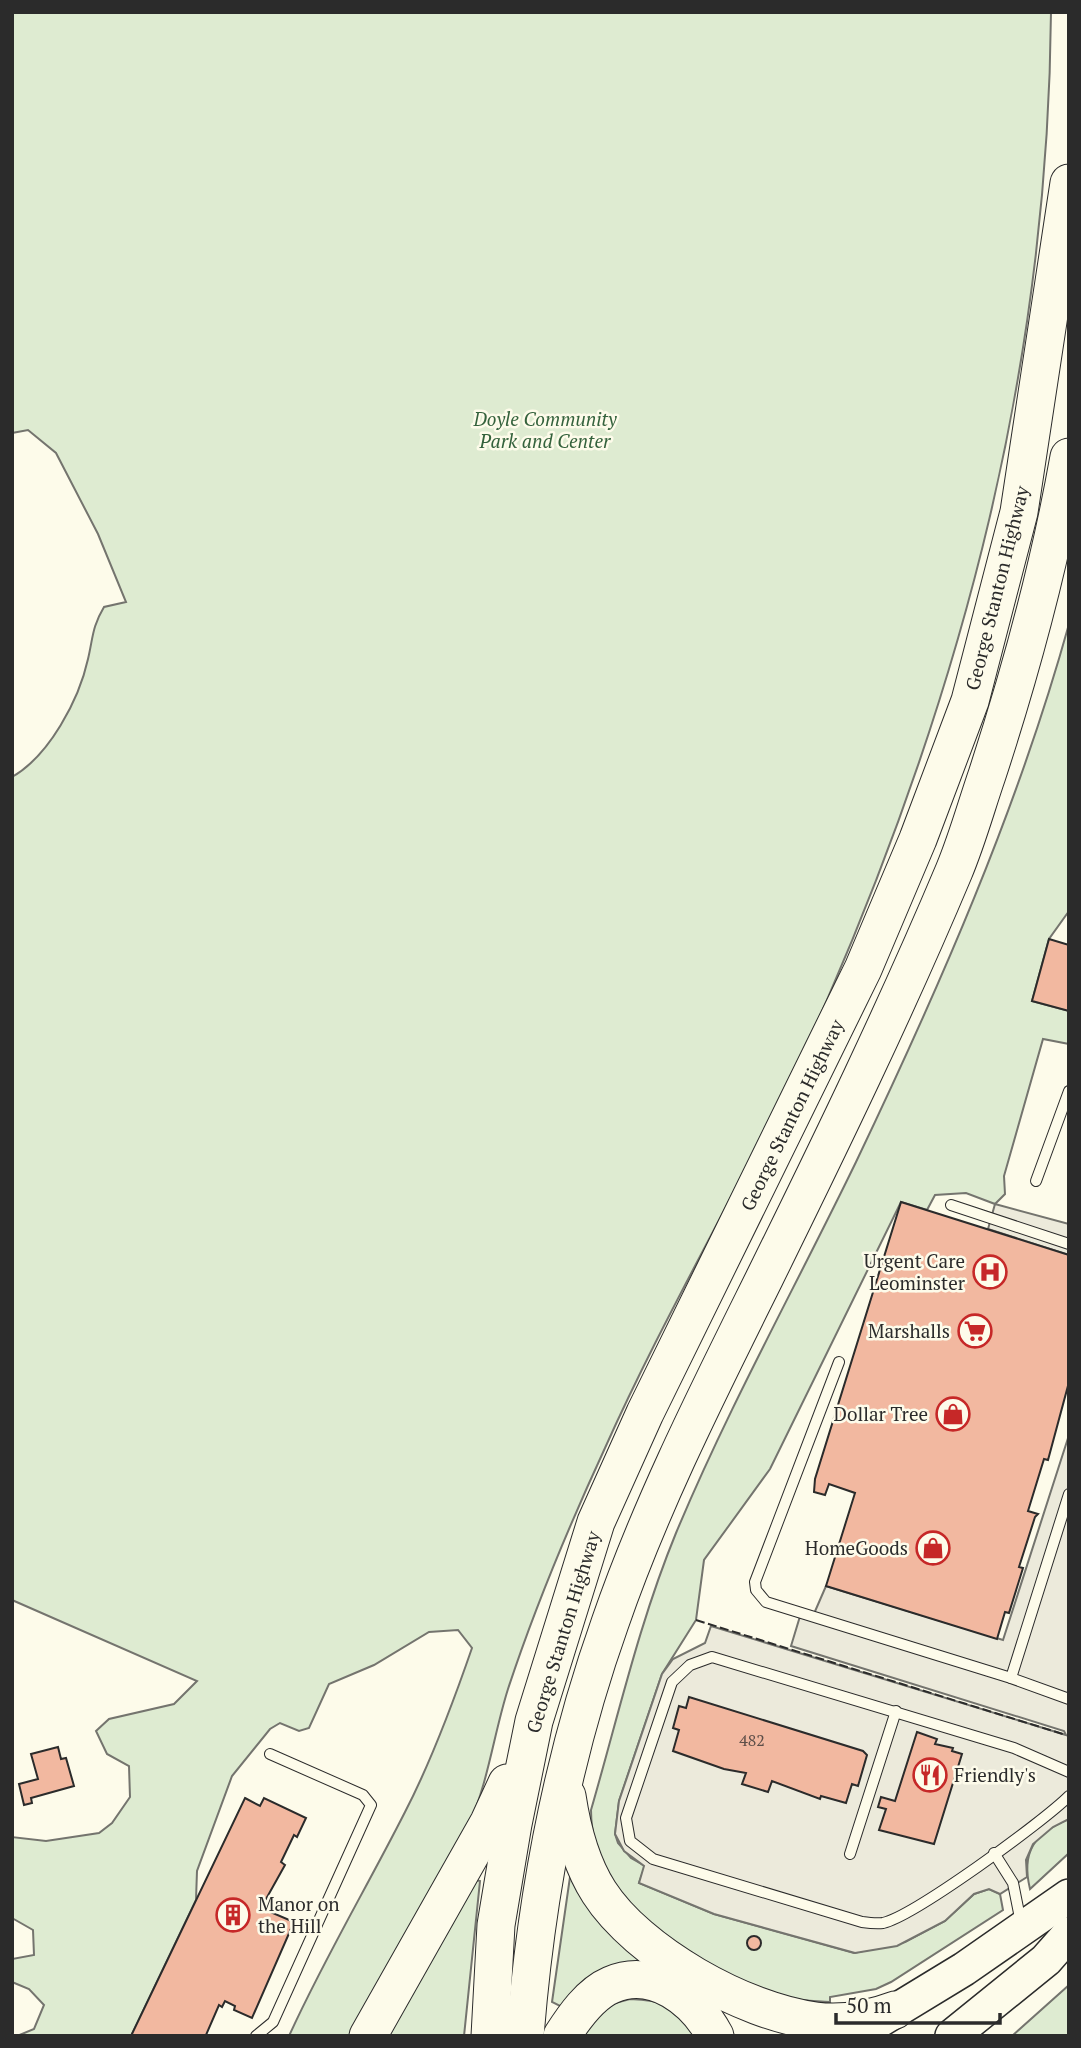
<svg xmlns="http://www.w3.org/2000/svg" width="1081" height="2048" viewBox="0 0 1081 2048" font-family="'PT Serif',serif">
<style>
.green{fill:#deebd1;stroke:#74746e;stroke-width:2}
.parking{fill:#eceadb;stroke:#74746e;stroke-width:2}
.building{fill:#f2b8a0;stroke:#2b2b2b;stroke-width:2}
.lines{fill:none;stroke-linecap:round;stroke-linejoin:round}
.service-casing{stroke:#2b2b2b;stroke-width:12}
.trunk-casing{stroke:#2b2b2b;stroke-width:36}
.motorway-casing{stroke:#2b2b2b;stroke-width:39}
.service{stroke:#fdfbea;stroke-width:10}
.trunk{stroke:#fdfbea;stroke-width:33}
.motorway{stroke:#fdfbea;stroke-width:37}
.fence{stroke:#2b2b2b;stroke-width:2;stroke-dasharray:9 3.5;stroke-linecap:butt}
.labels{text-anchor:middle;stroke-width:5;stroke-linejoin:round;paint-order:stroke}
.number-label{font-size:16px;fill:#5d4e48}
.park-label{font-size:19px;font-style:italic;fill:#34623c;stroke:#fdfbea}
.street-label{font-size:19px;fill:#2b2b2b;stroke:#fdfbea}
.poi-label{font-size:19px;fill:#2b2b2b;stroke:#fdfbea;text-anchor:end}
</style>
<rect width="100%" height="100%" fill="#fdfbea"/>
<g class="green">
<path d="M12,12H1051C1048,362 965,681 827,1000C761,1153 673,1296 605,1448C569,1526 535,1607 508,1689C494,1733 488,1783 469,1825C438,1896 394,1967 357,2036H289C324,1959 367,1887 405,1812C432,1760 453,1703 472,1648L458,1630L429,1632L374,1665L329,1684L309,1728L299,1731L280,1723L270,1729L232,1776L197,1871L196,1900L131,2036H17L34,2029L44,2005L29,1989L12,1982V1959L34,1955L33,1930L12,1918V1837L46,1841L99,1833L112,1823L130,1797L129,1766L107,1754L96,1731L109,1719L174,1704L197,1681L12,1600V777C49,756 79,700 88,659C93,638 92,627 104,607L126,602L98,534L56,453L28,430L12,433Z"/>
<path d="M1069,624V911L1049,939L1032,1001L1069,1011V1044L1043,1039L1004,1176L1005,1194L995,1204L966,1193L935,1195L927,1210L901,1202L770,1469L704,1560L696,1620L662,1674L619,1801L615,1834L618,1843L631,1858L645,1866L639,1883L714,1914L854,1953L905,1942L945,1921L974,1894L989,1889L1000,1894L1003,1910L891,1982L876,1989L830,1997V2002C818,2001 805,2001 793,1999C742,1991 636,1927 611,1882C599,1860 591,1835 591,1810C618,1717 639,1623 676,1533C729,1406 796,1286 856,1162C939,988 1017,811 1069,624Z"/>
<path d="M1069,1819V1853L1030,1889C1021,1852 1034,1833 1069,1819Z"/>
<path d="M572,1863L658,1962L562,2007L552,2002Z"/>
<path d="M471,1879L480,1881L464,2036H384Z"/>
<path d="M1069,1985V2036H1012Z"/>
<path d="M630,1999C671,2000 674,2009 702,2036H574L608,2005Z"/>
</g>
<g class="parking">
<path d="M995,1204L1069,1224V1255L988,1229Z"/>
<path d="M1069,1435V1819L1053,1827L1033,1844L1026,1860L1027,1877L1000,1894L989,1889L974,1894L945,1921L897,1946L855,1953L714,1914L639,1883L644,1866L624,1851L615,1834L619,1801L662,1674L673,1659L705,1643L711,1626L1066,1735L1064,1731L791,1646L801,1613L813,1616L826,1586L1003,1640Z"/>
</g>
<g class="building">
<path d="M1049,939L1069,945V1011L1032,1001Z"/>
<path d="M901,1202L1069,1255V1382L1048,1460L1044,1459L1028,1511L1038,1514L1035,1517L1019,1567L1023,1568L1009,1613L1005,1612L997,1639L826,1586L855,1493L829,1484L825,1495L814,1492L815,1479Z"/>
<path d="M689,1697L863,1751L867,1755L858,1786L852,1784L846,1803L821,1796L820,1799L772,1781L768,1792L742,1784L746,1773L724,1769L673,1751L679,1730L673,1728L679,1706L686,1708Z"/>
<path d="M917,1732L937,1739L935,1744L953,1748L952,1751L962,1754L934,1844L879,1830L886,1809L878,1807L881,1797L895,1801Z"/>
<path d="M58,1747L61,1759L66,1758L74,1786L31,1798L32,1803L24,1805L19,1784L38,1779L31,1754Z"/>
<path d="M245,1798L260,1806L264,1798L306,1818L297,1837L294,1835L281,1862L285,1865L261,1908L294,1922L252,2018L234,2010L235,2006L225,2001L222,2007L219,2005L206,2035L208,2036H131Z"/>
<circle cx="754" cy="1943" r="7"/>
</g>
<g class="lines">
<defs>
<g id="service">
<path d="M1036,1181L1069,1091"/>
<path d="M951,1205L1069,1244"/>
<path d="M839,1362L755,1582L756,1590L766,1602L1011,1678"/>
<path d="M1069,1494L1011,1678L1069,1699"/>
<path d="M1069,1772L1014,1748L712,1657L690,1665L672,1682L626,1818L630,1841L653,1859L862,1922C869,1923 876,1924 883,1923C914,1916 1043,1822 1069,1796"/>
<path d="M994,1853L1013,1883L1021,1923"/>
<path d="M850,1854L896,1711"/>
<path d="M256,2036L273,2022L371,1805L363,1795L270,1754"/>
</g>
<g id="trunk">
<path d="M872,2025L964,1969L1069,1896"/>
<path d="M952,2036L1046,1960L1069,1934"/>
</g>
<g id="motorway">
<path d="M567,1796C572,1829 581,1864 599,1892C638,1953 744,2012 816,2021C842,2024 871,2019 895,2010"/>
<path d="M368,2036L489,1822L507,1783"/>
<path d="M490,2036L496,1925L513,1824L534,1721L596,1522L645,1413L863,969L918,839L970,701L1019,512L1069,183"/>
<path d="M525,2036C536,1897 563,1755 610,1623C651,1504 709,1390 765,1277C831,1143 896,1009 954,871C967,840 976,807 987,775C1021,671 1050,564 1069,457"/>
<path d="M562,2036C574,2017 590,1994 611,1985C654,1966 696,2000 715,2036"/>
</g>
</defs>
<use href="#service" class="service-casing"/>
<use href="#trunk" class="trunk-casing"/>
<use href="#motorway" class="motorway-casing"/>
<use href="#service" class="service"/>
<use href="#trunk" class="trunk"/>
<use href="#motorway" class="motorway"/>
<path class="fence" d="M696,1620L1066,1735"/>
</g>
<defs>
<symbol id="hospital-ring" viewBox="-11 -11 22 22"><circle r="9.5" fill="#fdfbea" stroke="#c62828" stroke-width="1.5"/><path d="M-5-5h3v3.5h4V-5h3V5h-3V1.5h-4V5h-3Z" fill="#c62828"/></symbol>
<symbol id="supermarket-ring" viewBox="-11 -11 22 22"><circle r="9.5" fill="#fdfbea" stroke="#c62828" stroke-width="1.5"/><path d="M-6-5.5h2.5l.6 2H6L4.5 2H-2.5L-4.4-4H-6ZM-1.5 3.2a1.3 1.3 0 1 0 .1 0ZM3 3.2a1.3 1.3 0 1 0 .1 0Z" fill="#c62828"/></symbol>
<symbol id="shop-ring" viewBox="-11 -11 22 22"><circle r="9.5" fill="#fdfbea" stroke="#c62828" stroke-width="1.5"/><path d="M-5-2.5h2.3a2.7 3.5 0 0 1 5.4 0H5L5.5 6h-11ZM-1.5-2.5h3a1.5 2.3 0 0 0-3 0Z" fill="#c62828"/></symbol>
<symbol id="restaurant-ring" viewBox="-11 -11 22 22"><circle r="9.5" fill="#fdfbea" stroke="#c62828" stroke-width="1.5"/><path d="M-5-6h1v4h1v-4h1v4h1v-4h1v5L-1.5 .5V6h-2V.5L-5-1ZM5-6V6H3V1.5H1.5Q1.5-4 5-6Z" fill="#c62828"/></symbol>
<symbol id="building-ring" viewBox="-11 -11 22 22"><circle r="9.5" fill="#fdfbea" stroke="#c62828" stroke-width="1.5"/><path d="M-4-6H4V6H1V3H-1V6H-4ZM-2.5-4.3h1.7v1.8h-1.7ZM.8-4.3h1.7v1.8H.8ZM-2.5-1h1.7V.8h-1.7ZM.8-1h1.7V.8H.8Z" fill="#c62828"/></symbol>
</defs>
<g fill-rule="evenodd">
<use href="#hospital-ring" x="971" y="1253" width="38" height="38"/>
<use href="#supermarket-ring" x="956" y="1312" width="38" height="38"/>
<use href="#shop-ring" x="934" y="1395" width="38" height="38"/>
<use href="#shop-ring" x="914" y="1529" width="38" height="38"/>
<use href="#restaurant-ring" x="911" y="1756" width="38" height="38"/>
<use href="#building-ring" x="214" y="1896" width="38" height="38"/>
</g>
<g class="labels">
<g class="number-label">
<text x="752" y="1746">482</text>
</g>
<g class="park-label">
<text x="545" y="426">Doyle Community<tspan x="545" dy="22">Park and Center</tspan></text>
</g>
<g class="street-label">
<text transform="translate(997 588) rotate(-76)" y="7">George Stanton Highway</text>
<text transform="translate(792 1115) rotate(-64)" y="7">George Stanton Highway</text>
<text transform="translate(563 1632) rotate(-73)" y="7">George Stanton Highway</text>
</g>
<g class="poi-label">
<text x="965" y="1268">Urgent Care<tspan x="965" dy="22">Leominster</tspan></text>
<text x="950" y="1338">Marshalls</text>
<text x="928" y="1421">Dollar Tree</text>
<text x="908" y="1555">HomeGoods</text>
<text x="954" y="1782" text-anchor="start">Friendly's</text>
<text x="258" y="1911" text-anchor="start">Manor on<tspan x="258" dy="22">the Hill</tspan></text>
</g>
</g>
<rect width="1081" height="2048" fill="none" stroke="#2b2b2b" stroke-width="28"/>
<path d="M836 2013v10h164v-10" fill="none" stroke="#2b2b2b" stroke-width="3.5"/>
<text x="846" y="2013" font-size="21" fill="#2b2b2b" stroke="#fdfbea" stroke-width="5" paint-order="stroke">50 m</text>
</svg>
